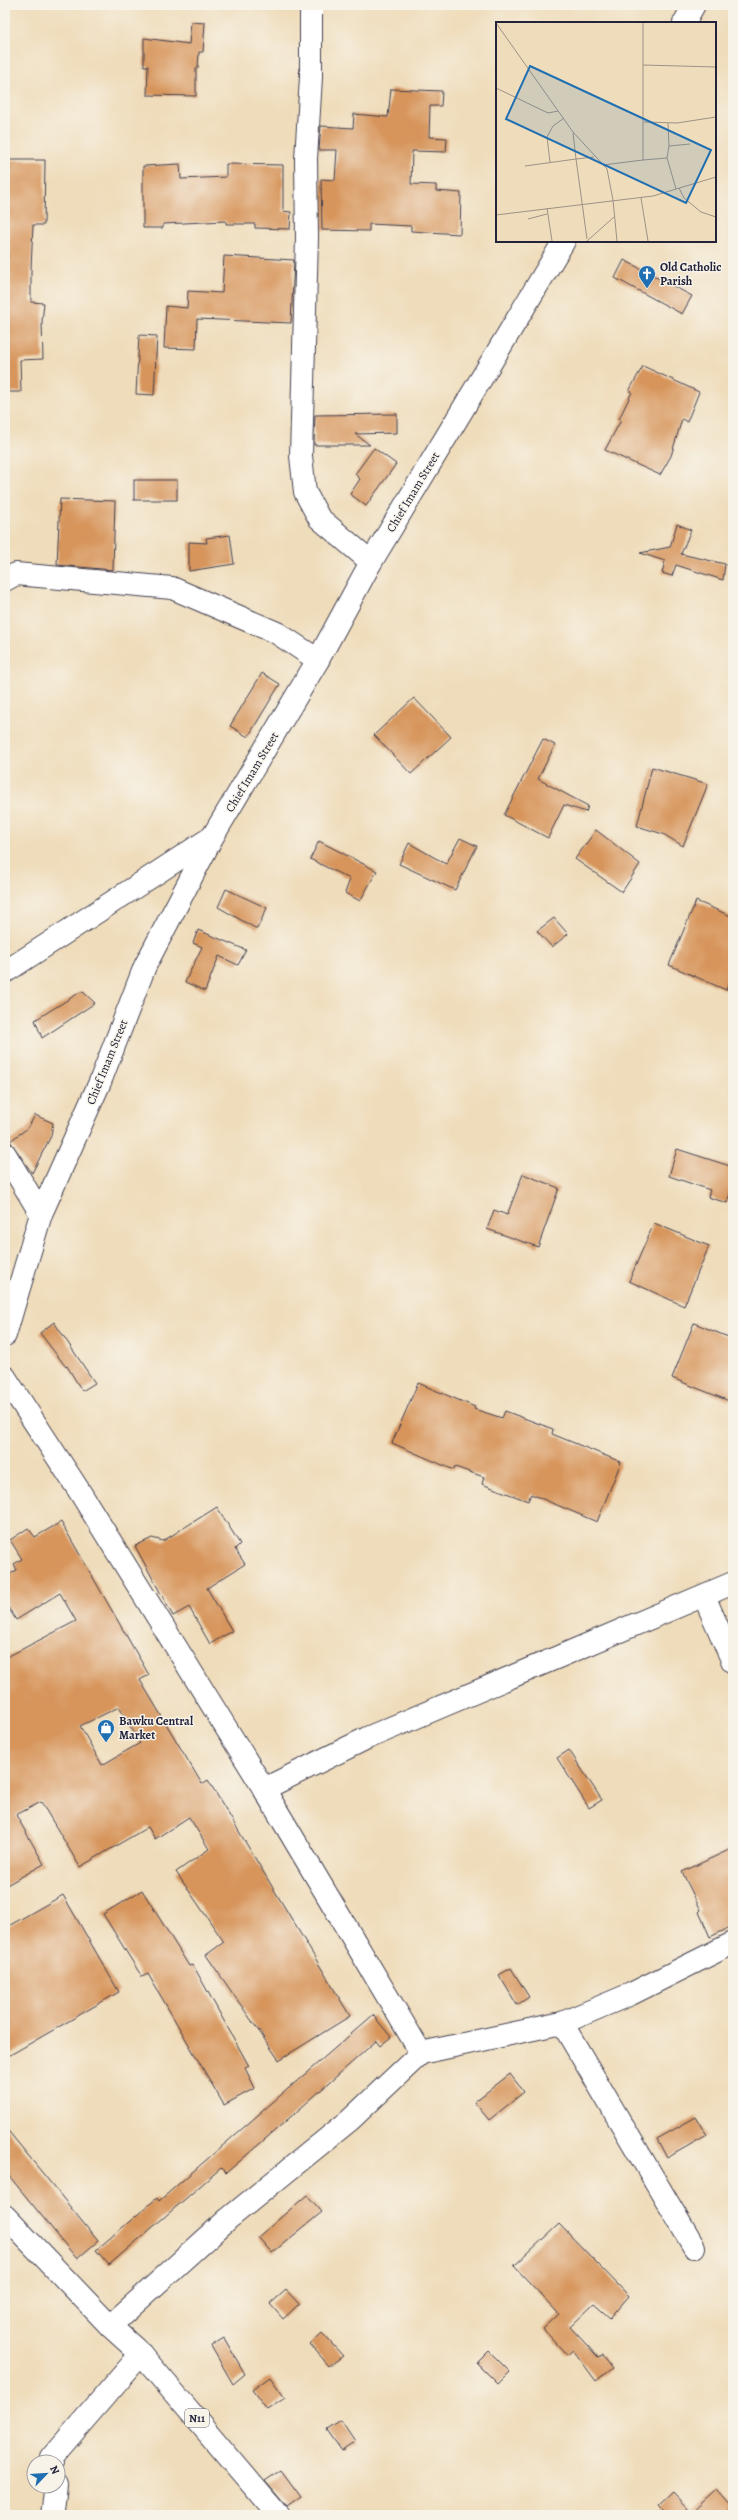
<svg xmlns="http://www.w3.org/2000/svg" width="738" height="2520" viewBox="0 0 738 2520" font-family="Alegreya,serif">
<style>
.building{fill:#d7955b;fill-rule:evenodd}
.lines{fill:none;stroke-linecap:round;stroke-linejoin:round}
.minor-casing{stroke:#413e4e;stroke-width:24}
.highway-casing{stroke:#413e4e;stroke-width:24}
.minor{stroke:#fff;stroke-width:22}
.highway{stroke:#fff;stroke-width:22}
.labels{text-anchor:middle;stroke-width:3;stroke-linejoin:round;paint-order:stroke}
.shield{fill:#f7f3e8;stroke:#62616f;stroke-width:1}
.shield-label{font-size:11px;font-weight:bold;fill:#22223b}
.poi-label{font-size:12px;font-weight:bold;fill:#22223b;stroke:#f7f3e8;text-anchor:start}
.street-label{font-size:12px;fill:#22223b;stroke:#f7f3e8}
.inset-road{fill:none;stroke:#9d9287;stroke-width:1}
.view{fill:#1f6fb2;fill-opacity:0.15;stroke:#1f6fb2;stroke-width:2}
.inset-edge{fill:none;stroke:#22223b;stroke-width:2}
</style>
<rect width="100%" height="100%" fill="#f7f3e8"/>
<filter id="ink" filterUnits="userSpaceOnUse"><feTurbulence type="fractalNoise" baseFrequency=".025" numOctaves="2"/><feDisplacementMap in="SourceGraphic" scale="8" xChannelSelector="R" yChannelSelector="G"/><feConvolveMatrix kernelMatrix="1 2 1 2 8 2 1 2 1" color-interpolation-filters="sRGB"/></filter>
<filter id="wash" filterUnits="userSpaceOnUse"><feTurbulence type="fractalNoise" baseFrequency=".012" numOctaves="4" result="noise"/><feDisplacementMap in="SourceGraphic" scale="16" xChannelSelector="R" yChannelSelector="G"/><feGaussianBlur stdDeviation="0.9" result="paint"/><feColorMatrix in="noise" values="0 0 0 0 0 0 0 0 0 0 0 0 0 0 0 0 0 1.4 0 .05"/><feComposite in="paint" operator="in"/></filter>
<g filter="url(#wash)">
<rect width="100%" height="100%" fill="#efdcba"/>
<g id="blocks">
<g class="building">
<path d="M191,22L205,23L203,52H199L198,68H196V96L147,95L148,66H144V38L189,44Z"/>
<path d="M391,89L442,91L441,106H430L429,137L447,138L446,152L412,151L411,184L436,185V191L461,193L460,234L411,231V226L369,224V231L322,230L321,179L335,180L337,150H319L321,126L353,128L354,114L388,117Z"/>
<path d="M5,160H45L44,225H33L31,269V302L44,303L42,322L43,359L20,360L21,392H5V259H8V224H5Z"/>
<path d="M180,164L181,179L226,177V164L283,165V211L291,212L290,229L255,228V224H226V221L163,224V228H143V166Z"/>
<path d="M224,256L294,260L291,323L197,319L196,349L164,348L166,306L187,308L188,291L222,293Z"/>
<path d="M624,260L692,296L682,314L615,278Z"/>
<path d="M139,335L157,336L154,395L136,394Z"/>
<path d="M643,366L699,392L687,422L682,419L671,456L660,475L605,450L621,420L619,419L632,392L629,391Z"/>
<path d="M397,414V433L355,434L370,445H314L315,415Z"/>
<path d="M374,448L396,464L366,506L350,494L360,479L355,474Z"/>
<rect x="134" y="480" width="43" height="20"/>
<path d="M60,499L115,501L113,570L57,565Z"/>
<path d="M677,524L691,530L681,554L725,564L723,580L676,565L672,576L662,573L665,561L640,553L670,547Z"/>
<path d="M230,535L234,564L189,571V542L207,543L206,538Z"/>
<path d="M262,673L280,684L248,737L230,726Z"/>
<path d="M414,698L451,737L411,774L374,735Z"/>
<path d="M543,739L555,745L538,779L588,806L586,812L564,805L548,838L504,815Z"/>
<path d="M652,767L708,784L683,846L663,834L637,826Z"/>
<path d="M596,830L640,864L622,892L575,859Z"/>
<path d="M460,838L477,846L455,890L399,864L409,843L446,864Z"/>
<path d="M319,841L377,871L360,901L345,893L350,879L310,859Z"/>
<path d="M226,889L267,908L257,929L218,907Z"/>
<path d="M696,901L733,917V974L726,990L669,965Z"/>
<path d="M554,918L568,934L552,947L537,931Z"/>
<path d="M198,930L246,950L238,965L219,956L205,991L185,982L202,947L193,943Z"/>
<path d="M82,991L95,1003L42,1038L35,1020Z"/>
<path d="M35,1115L53,1123L51,1136L32,1173L10,1141L28,1128Z"/>
<path d="M677,1149L733,1167V1184L727,1203L708,1197L710,1190L669,1176Z"/>
<path d="M523,1174L559,1188L538,1247L487,1229L494,1210L507,1215Z"/>
<path d="M654,1223L709,1246L684,1306L629,1281Z"/>
<path d="M54,1322L95,1383L82,1391L67,1366L66,1367L40,1333Z"/>
<path d="M694,1323L733,1339V1390L729,1401L672,1378Z"/>
<path d="M418,1383L475,1407L474,1409L502,1418L505,1411L553,1429L552,1434L621,1462L597,1522L531,1494L528,1501L482,1484L484,1477L455,1467L454,1470L392,1443Z"/>
<path d="M217,1507L240,1544L235,1549L245,1564L207,1588L232,1631L210,1644L189,1607L173,1616L135,1546L152,1538L163,1541Z"/>
<path d="M61,1522L149,1675L140,1680L202,1784L208,1780L350,2016L279,2060L206,1955L224,1942L176,1872L209,1849L189,1817L155,1839L148,1827L80,1867L41,1802L16,1815L44,1864L5,1886V1658L76,1621L60,1593L16,1620L5,1602V1577L17,1570L14,1564L22,1559L10,1540L28,1528L35,1537ZM119,1707L140,1743L102,1765L80,1726Z"/>
<path d="M569,1750L602,1800L589,1808L557,1758Z"/>
<path d="M733,1848V1926L710,1937L699,1912L701,1910L682,1872Z"/>
<path d="M142,1890L189,1966L193,1965L249,2066L245,2068L255,2088L224,2105L148,1974L142,1977L103,1914Z"/>
<path d="M63,1895L119,1992L5,2058V1928Z"/>
<path d="M511,1968L529,1997L517,2005L499,1975Z"/>
<path d="M373,2015L391,2037L380,2046L376,2041L302,2107L226,2173L221,2168L109,2265L96,2250L157,2198L159,2201Z"/>
<path d="M510,2074L524,2092L489,2120L474,2102Z"/>
<path d="M696,2117L707,2135L667,2158L657,2139Z"/>
<path d="M5,2127L98,2241L77,2259L5,2171Z"/>
<path d="M307,2195L322,2212L272,2253L258,2237Z"/>
<path d="M559,2224L629,2296L610,2318L594,2304L570,2327L598,2357L602,2355L612,2368L596,2381L573,2350L567,2355L543,2329L559,2314L514,2266Z"/>
<path d="M286,2290L299,2304L283,2319L270,2304Z"/>
<path d="M322,2333L343,2356L329,2366L310,2344Z"/>
<path d="M224,2338L245,2374L233,2384L211,2346Z"/>
<path d="M489,2351L510,2372L498,2384L477,2363Z"/>
<path d="M270,2377L285,2398L267,2410L252,2390Z"/>
<path d="M341,2421L355,2442L342,2451L327,2430Z"/>
<path d="M281,2470L301,2497L287,2507L265,2481Z"/>
<path d="M717,2490L733,2508L725,2515H666L658,2507L673,2493L692,2513Z"/>
</g>
</g>
</g>
<g filter="url(#ink)">
<use href="#blocks" fill-opacity="0" stroke="#413e4e" stroke-width="1"/>
<g class="lines">
<defs>
<g id="minor">
<path d="M311,5V77L306,159L307,238L301,456L305,492L319,518L371,562"/>
<path d="M684,23L694,5"/>
<path d="M5,580L16,574L172,588L277,633L318,660"/>
<path d="M5,972L212,837"/>
<path d="M5,1154L41,1214"/>
<path d="M5,1335L41,1214L100,1082L145,966L213,836L318,660L371,562L564,241"/>
<path d="M5,1377L78,1489L264,1789L367,1738L733,1583"/>
<path d="M704,1596L733,1662"/>
<path d="M562,2023L694,2247"/>
<path d="M421,2053L562,2023L631,1994L733,1943"/>
<path d="M110,2326L228,2219L350,2120L421,2053L264,1789"/>
<path d="M52,2462L51,2458L141,2354"/>
<path d="M52,2515L56,2486"/>
</g>
<path id="highway" d="M5,2216L110,2326L141,2354L278,2515"/>
</defs>
<use href="#minor" class="minor-casing"/>
<use href="#highway" class="highway-casing"/>
<use href="#minor" class="minor"/>
<use href="#highway" class="highway"/>
</g>
</g>
<defs>
<symbol id="church-pin" viewBox="-11 -11 22 30"><path d="M0 17L-7.5 6A9.5 9.5 0 1 1 7.5 6Z" fill="#1f6fb2" stroke="#f7f3e8"/><path d="M-1.2-6h2.4v3.5h3.3v2.4h-3.3V6h-2.4V-.1h-3.3v-2.4h3.3Z" fill="#fff"/></symbol>
<symbol id="shop-pin" viewBox="-11 -11 22 30"><path d="M0 17L-7.5 6A9.5 9.5 0 1 1 7.5 6Z" fill="#1f6fb2" stroke="#f7f3e8"/><path d="M-5-2.5h2.3a2.7 3.5 0 0 1 5.4 0H5L5.5 6h-11ZM-1.5-2.5h3a1.5 2.3 0 0 0-3 0Z" fill="#fff"/></symbol>
</defs>
<g fill-rule="evenodd">
<use href="#church-pin" x="637" y="264" width="20" height="27"/>
<use href="#shop-pin" x="96" y="1718" width="20" height="27"/>
</g>
<g class="labels">
<rect class="shield" x="185" y="2409" width="24" height="18" rx="3"/>
<g class="shield-label">
<text x="197" y="2422">N11</text>
</g>
<g class="poi-label">
<text x="660" y="271">Old Catholic<tspan x="660" dy="14">Parish</tspan></text>
<text x="119" y="1725">Bawku Central<tspan x="119" dy="14">Market</tspan></text>
</g>
<g class="street-label">
<text transform="translate(413 492) rotate(-59)" y="4">Chief Imam Street</text>
<text transform="translate(252 772) rotate(-59)" y="4">Chief Imam Street</text>
<text transform="translate(107 1062) rotate(-68)" y="4">Chief Imam Street</text>
</g>
</g>
<g transform="translate(496 22)">
<rect width="220" height="220" fill="#efdcba"/>
<path class="inset-road" d="M0,1L77,110L111,147L117,178L121,219M147,43L220,45M0,66L52,91L62,89M148,100L181,101L220,95M173,124L194,122M171,136L173,124L172,101M147,138L171,136L180,167M54,140L51,115L57,104L68,96M107,143L147,138V1M29,144L80,137L77,111M183,166L188,176L205,190L220,195M145,176L152,219M51,186L56,219M0,193L157,174L220,155M32,197L51,192M91,217L80,137L98,135M91,219L118,195"/>
<path class="view" d="M34,44L215,128L190,181L10,97Z"/>
<rect width="220" height="220" class="inset-edge"/>
</g>
<rect width="738" height="2520" fill="none" stroke="#f7f3e8" stroke-width="20"/>
<g transform="translate(46 2474) rotate(65)"><circle r="19" fill="#f7f3e8" stroke="#a29fa3"/>
<path d="M0-3L7 15L0 10L-7 15Z" fill="#1f6fb2"/>
<text y="-6" font-size="11" font-weight="bold" text-anchor="middle" fill="#22223b">N</text>
</g>
</svg>
